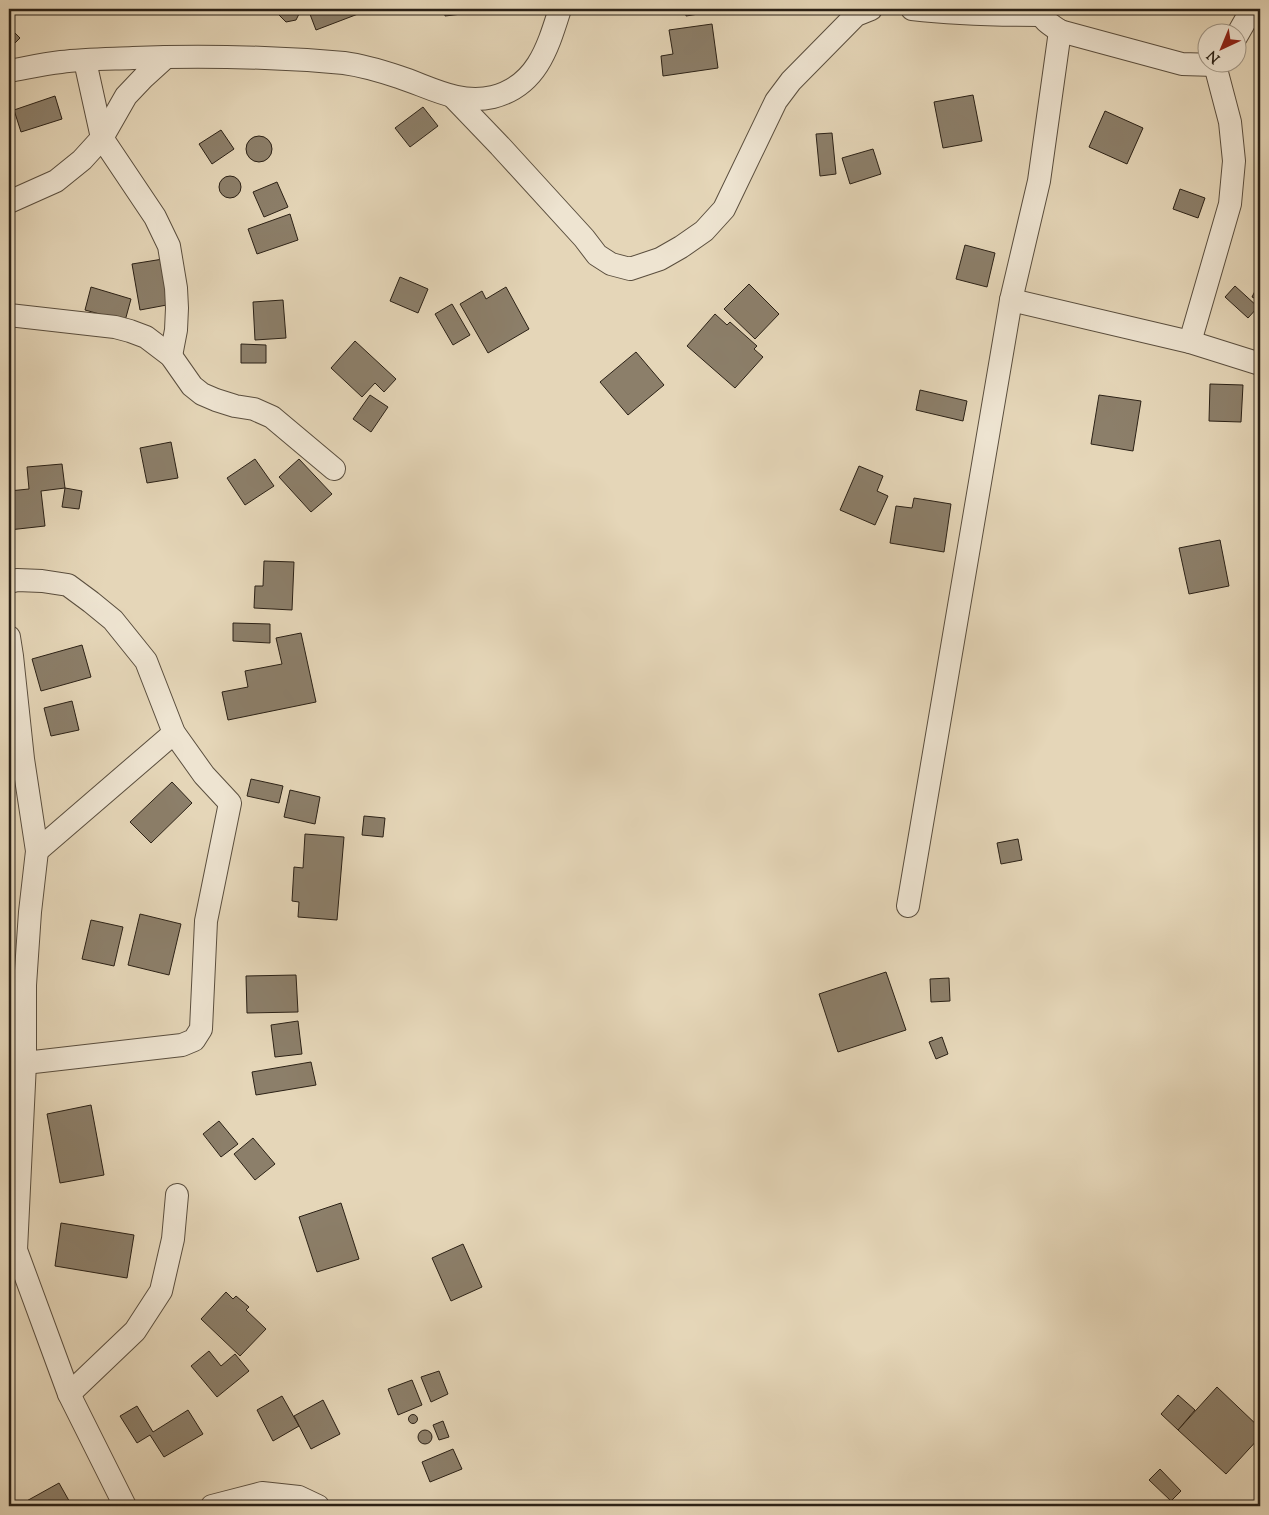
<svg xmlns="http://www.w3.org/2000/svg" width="1269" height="1515" viewBox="0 0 1269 1515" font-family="'Sorts Mill Goudy',serif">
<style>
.building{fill:#8c7f6a;stroke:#2b2116}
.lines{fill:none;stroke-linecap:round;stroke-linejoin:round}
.street-casing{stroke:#5a4e3e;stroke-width:24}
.street{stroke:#eee4d1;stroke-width:22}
</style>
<rect width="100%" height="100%" fill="#e5d6b8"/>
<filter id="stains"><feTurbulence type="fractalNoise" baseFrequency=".004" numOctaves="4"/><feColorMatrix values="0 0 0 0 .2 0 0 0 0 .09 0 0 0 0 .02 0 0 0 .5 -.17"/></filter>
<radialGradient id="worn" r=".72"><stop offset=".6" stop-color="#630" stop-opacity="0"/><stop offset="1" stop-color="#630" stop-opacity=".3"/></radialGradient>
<g class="building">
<path d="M279,9H299V14L296,20L286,22L279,15Z"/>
<path d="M308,9H356L358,14L316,30Z"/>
<path d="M444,9H495V10L445,16Z"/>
<path d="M685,9H711V12L686,16Z"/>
<path d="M712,24L718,68L663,76L661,56L673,54L669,30Z"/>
<path d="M9,27L20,38L9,49Z"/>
<path d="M973,95L982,141L943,148L934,102Z"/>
<path d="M55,96L62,119L21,132L14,110Z"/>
<path d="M423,107L438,126L410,147L395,128Z"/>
<path d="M1105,111L1143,128L1127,164L1089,147Z"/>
<path d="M221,130L234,149L212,164L199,144Z"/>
<path d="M832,133L836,174L820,176L816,134Z"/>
<circle cx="259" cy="149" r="13"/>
<path d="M873,149L881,174L850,184L842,158Z"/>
<circle cx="230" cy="187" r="11"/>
<path d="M277,182L288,207L264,217L253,192Z"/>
<path d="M1180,189L1205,198L1198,218L1173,209Z"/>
<path d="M290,214L298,240L257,254L248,229Z"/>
<path d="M965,245L995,253L987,287L956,279Z"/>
<path d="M163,259L172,304L140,310L132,264Z"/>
<path d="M400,277L428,289L418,313L390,301Z"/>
<path d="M1260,281V301L1252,297Z"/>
<path d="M749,284L779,314L755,339L724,309Z"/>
<path d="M1235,286L1258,307L1248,318L1225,297Z"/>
<path d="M91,287L131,299L125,321L85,310Z"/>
<path d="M506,287L529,329L488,353L460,304L482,291L486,299Z"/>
<path d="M283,300L286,338L255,340L253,302Z"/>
<path d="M452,304L470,335L453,345L435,314Z"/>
<path d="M715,314L727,325L730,322L757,346L754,349L763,357L735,388L687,346Z"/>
<rect x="1257" y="324" width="3" height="14"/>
<path d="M355,341L396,379L384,392L375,383L362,397L331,368Z"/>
<path d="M241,344L266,345V363H241Z"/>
<path d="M636,352L664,385L628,415L600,382Z"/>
<path d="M1210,384L1243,385L1241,422L1209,421Z"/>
<path d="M920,390L967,401L963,421L916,410Z"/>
<path d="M370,395L388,407L371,432L353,419Z"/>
<path d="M1099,395L1141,401L1133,451L1091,444Z"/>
<path d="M171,442L178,478L147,483L140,448Z"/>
<path d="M255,459L274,486L245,505L227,478Z"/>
<path d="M299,459L332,494L311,512L279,477Z"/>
<path d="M62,464L65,488L41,491L45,526L9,530V491L29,489L27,467Z"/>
<path d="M859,466L883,476L877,491L888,496L875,525L840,510Z"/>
<path d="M65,488L82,491L79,509L62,507Z"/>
<path d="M914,498L951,504L944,552L890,543L896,506L912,508Z"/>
<path d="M1220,540L1229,586L1189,594L1179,548Z"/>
<path d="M264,561L294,562L292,610L254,608L255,586H263Z"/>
<path d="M233,623L270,624V643L233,641Z"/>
<path d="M301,633L316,702L228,720L222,692L248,687L245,671L282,664L276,638Z"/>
<path d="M82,645L91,677L41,691L32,659Z"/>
<path d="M72,701L79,730L51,736L44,708Z"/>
<path d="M251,779L283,786L279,803L247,796Z"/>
<path d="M172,782L192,803L151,843L130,822Z"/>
<path d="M290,790L320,797L315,824L284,817Z"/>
<path d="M364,816L385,818L383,837L362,835Z"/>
<path d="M305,834L344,837L337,920L298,917L299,902L292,901L294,867L303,868Z"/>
<path d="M1018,839L1022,860L1001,864L997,843Z"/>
<path d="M140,914L181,924L169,975L128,965Z"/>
<path d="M91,920L123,927L114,966L82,959Z"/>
<path d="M886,972L906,1030L838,1052L819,994Z"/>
<path d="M296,975L298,1012L247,1013L246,976Z"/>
<path d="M949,978L950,1001L931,1002L930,979Z"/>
<path d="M298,1021L302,1054L275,1057L271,1025Z"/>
<path d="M942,1037L948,1054L936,1059L929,1042Z"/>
<path d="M311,1062L316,1085L256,1095L252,1072Z"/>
<path d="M91,1105L104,1175L60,1183L47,1114Z"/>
<path d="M219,1121L238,1144L221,1157L203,1134Z"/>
<path d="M253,1138L275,1164L255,1180L234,1154Z"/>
<path d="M341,1203L359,1259L317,1272L299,1217Z"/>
<path d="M61,1223L134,1235L127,1278L55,1266Z"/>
<path d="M463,1244L482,1287L451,1301L432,1258Z"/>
<path d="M226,1292L233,1299L236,1296L249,1307L246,1310L266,1329L240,1356L201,1319Z"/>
<path d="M209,1351L221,1366L235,1354L249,1371L217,1397L191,1366Z"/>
<path d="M439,1371L448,1394L431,1402L421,1377Z"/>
<path d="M412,1380L422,1405L398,1415L388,1389Z"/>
<path d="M1217,1387L1260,1428V1437L1226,1474L1178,1430Z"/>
<path d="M1178,1395L1195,1410L1178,1430L1161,1414Z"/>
<path d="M282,1396L299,1426L273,1441L257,1410Z"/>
<path d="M323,1400L340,1434L311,1449L294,1416Z"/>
<path d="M137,1406L153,1432L188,1410L203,1434L164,1457L150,1435L137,1443L120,1416Z"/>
<circle cx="413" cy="1419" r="4.5"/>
<path d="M443,1421L449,1437L439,1440L433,1425Z"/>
<circle cx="425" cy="1437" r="7"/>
<path d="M453,1449L462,1469L430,1482L422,1462Z"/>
<path d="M1160,1469L1181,1491L1171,1501L1149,1480Z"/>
<path d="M59,1483L72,1506H25L23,1503Z"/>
</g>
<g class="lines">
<defs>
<g id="street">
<path d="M912,9C955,14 997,15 1040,15"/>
<path d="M1038,9C1042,20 1051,25 1060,31L1182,64L1215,65L1218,62"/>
<path d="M1236,37L1252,9"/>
<path d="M85,61L102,138L155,217L169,246L176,288L177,308L176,330L171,356"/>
<path d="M9,71C26,68 43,64 61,62C84,59 109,59 133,58C203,55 273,57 344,63C359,65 384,72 399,77C430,87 458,105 493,97C537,86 548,47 560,9"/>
<path d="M453,97L500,146L584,238L597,255L611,264L630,269L660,259L681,247L704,231L724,209L776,101L791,81L856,15L871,9"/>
<path d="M9,202L56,181L82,160L102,138L126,96L144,77L166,57"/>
<path d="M1011,300L1190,342L1260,364"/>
<path d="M9,315L115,327L130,331L146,337L171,356L192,386L202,394L216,400L235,406L254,409L272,417L334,469"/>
<path d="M1190,342L1230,204L1234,161L1230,122L1215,65"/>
<path d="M9,582L17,580L42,581L68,585L91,602L113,620L146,661L174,733L204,775L230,803L206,921L201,1029L194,1040L182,1045L25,1063"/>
<path d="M9,637L12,656L23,759L37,851L30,912L25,985V1063L16,1250L69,1394L125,1506"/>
<path d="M37,851L174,733"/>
<path d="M908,906L1011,300L1039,181L1060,31"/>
<path d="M69,1394L135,1331L161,1291L173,1239L177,1195"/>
<path d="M212,1506L262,1493L299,1497L318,1506"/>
</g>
</defs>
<use href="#street" class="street-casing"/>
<use href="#street" class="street"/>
</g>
<rect width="1269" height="1515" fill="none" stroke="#e5d6b8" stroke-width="30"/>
<rect x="10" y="10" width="1249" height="1495" fill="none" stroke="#2b2116" stroke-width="2.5"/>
<rect x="15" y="15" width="1239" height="1485" fill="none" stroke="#2b2116"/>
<g transform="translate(1222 48) rotate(224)"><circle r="24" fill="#eee4d1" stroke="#a09686"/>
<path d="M0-4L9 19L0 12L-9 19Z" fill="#8f2418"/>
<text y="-8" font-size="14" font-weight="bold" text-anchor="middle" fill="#2b2116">N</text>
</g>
<rect width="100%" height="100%" filter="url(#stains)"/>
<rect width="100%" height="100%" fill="url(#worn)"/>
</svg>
